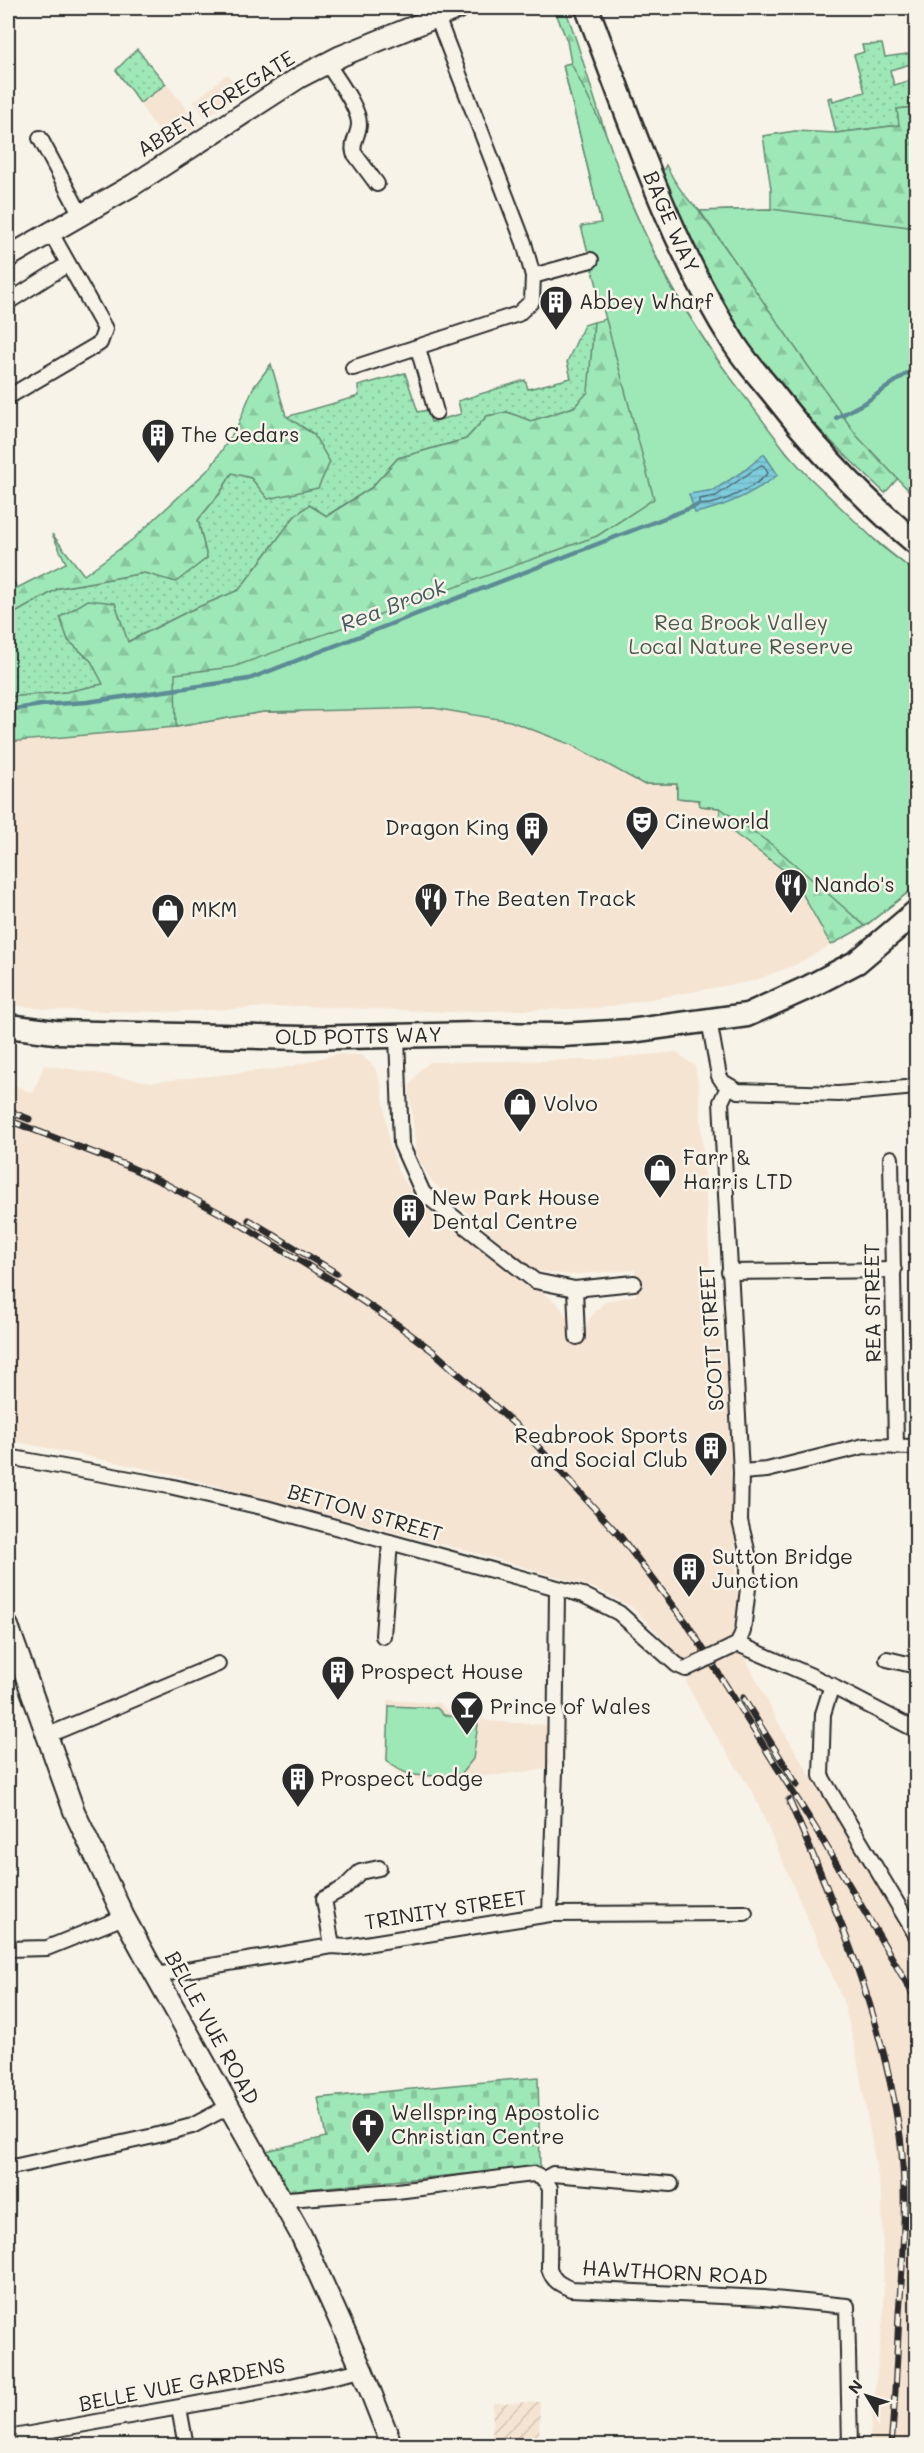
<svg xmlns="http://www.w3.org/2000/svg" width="924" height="2453" viewBox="0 0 924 2453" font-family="Mali,sans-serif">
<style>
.built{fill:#f6e4d3}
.industrial{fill:url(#industrial-furrows)}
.grass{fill:url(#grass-dots);stroke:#648a71;stroke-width:1.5}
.forest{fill:url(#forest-firs);stroke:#648a71;stroke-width:1.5}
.cemetery{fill:url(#cemetery-stones);stroke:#648a71;stroke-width:1.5}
.park{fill:#9ee8b7;stroke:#648a71;stroke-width:1.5}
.water{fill:url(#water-rules);stroke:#5c8b95;stroke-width:1.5}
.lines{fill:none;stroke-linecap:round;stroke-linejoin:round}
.shore{stroke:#4c6b72;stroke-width:1.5}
.stream{stroke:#5c8b95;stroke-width:4.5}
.street-casing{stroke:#2b2b2b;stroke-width:18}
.secondary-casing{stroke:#2b2b2b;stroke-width:24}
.primary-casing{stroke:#2b2b2b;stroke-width:27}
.street{stroke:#f7f3e8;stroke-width:14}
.secondary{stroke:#f7f3e8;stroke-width:20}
.primary{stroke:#f7f3e8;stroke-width:22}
.rail-casing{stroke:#2b2b2b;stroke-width:7}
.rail{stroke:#f7f3e8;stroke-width:4.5;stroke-dasharray:14;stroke-linecap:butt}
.street-bridge-casing{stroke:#2b2b2b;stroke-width:18;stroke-linecap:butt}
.street-bridge{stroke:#f7f3e8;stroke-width:14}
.labels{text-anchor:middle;stroke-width:5;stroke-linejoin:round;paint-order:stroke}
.street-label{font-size:21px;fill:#2b2b2b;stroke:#f7f3e8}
.poi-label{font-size:21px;fill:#2b2b2b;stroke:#f7f3e8;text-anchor:start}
.park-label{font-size:21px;fill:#485a4e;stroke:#f7f3e8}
.water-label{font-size:22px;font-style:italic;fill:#445b60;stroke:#f7f3e8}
</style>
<defs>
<pattern id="industrial-furrows" width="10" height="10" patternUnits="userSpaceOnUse" patternTransform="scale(1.5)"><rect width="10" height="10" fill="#f6e4d3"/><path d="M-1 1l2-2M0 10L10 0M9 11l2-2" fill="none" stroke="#d3c4b5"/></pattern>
<pattern id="grass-dots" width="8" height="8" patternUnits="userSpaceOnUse" patternTransform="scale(1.5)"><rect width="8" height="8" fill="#9ee8b7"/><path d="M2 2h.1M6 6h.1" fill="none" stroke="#88c79e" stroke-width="1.8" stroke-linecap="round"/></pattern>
<pattern id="forest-firs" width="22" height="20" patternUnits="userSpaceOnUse" patternTransform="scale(1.5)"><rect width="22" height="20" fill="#9ee8b7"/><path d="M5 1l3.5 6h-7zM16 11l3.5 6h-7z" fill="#88c79e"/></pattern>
<pattern id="cemetery-stones" width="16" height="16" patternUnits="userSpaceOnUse" patternTransform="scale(1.5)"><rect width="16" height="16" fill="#9ee8b7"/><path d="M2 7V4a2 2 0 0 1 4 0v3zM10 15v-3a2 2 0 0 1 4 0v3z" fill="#88c79e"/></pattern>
<pattern id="water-rules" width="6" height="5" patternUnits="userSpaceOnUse" patternTransform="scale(1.5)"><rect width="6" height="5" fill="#7dcbdc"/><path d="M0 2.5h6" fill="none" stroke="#6caebd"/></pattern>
</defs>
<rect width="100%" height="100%" fill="#f7f3e8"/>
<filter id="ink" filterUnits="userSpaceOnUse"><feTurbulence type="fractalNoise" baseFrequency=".0167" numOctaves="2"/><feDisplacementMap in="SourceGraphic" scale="12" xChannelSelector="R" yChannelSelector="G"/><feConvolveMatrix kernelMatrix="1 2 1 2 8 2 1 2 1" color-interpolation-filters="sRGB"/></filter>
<g filter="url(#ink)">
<g class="built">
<path d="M137,49L201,125L168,145L116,70Z"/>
<path d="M227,74L244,94L205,117L194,102Z"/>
<path d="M433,708L510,721L572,745L643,784H677L700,800V806L720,808L865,926L795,965L753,981L600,1008L449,1012L298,1006L163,1012L57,1010L8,1005V742L176,727L263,712Z"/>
<path d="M676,1052L695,1066L699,1088L710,1265L726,1369L738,1602L733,1633L780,1726L916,1947V2445H869L884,2309L882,2200L856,2053L844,2003L753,1793L708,1723L686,1683L690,1675L682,1658L633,1608L593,1587L468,1551L171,1474L8,1440V1082L33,1093L44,1065L152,1082L284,1068L336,1054L362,1055L375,1068L382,1088L389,1142L398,1172L416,1197L557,1303L567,1317L571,1341L587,1338L586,1329L589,1319L605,1301L636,1295L635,1270L568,1275L532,1270L433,1183L417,1157L409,1087L420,1070L430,1062L591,1060Z"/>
<path d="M388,1700L439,1703L447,1711L472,1713L487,1721L547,1725V1769L497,1775L417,1780L396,1772L385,1761Z"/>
</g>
<path class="industrial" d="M540,2402L539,2445H492L493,2403Z"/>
<g class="grass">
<path d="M916,41V71L914,63L890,70L894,85L916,79V107L897,109L900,125L836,133L828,98L832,97L833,101L865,92L854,55L864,52L862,45L882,44L885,57L914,53L911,42Z"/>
<path d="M137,49L166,84L140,103L116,70Z"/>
<path d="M594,322L589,392L574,407L531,421L507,412L487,416L466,439L398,458L371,488L326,516L309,505L294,517L239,590L189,611L127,642L61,617L68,640L91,661L104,684L66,692L8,697V617L59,588L144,573L176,581L207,558L198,520L220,493L232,473L251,478L314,434L286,417L359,396L358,386L405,373L418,412L428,410L431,422L461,414L458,401L525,380L528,389L571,378L567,362L584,325Z"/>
</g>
<g class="forest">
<path d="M554,8H565C588,70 603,136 629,198C661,275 703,343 753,409C775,438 797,467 823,493C852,522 884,548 916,573L914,888L865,926L831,945L793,877L719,822L720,808L700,806L699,800L677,798V784H643V614L298,712H263L176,727L8,742V697L66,692L103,684L91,661L68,640L60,617L88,600L115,603L128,642L189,611L239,590L294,517L309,505L327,516L371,488L398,458L466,439L487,416L507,412L531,421L574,407L588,392L594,322L606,319L601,223L563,65L571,63L567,41Z"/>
<path d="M916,107V271L700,212L817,376L905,470L885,493C840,451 796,409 760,359C719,303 688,237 662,173L666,165C675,184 685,198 700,211L771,209V189L763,136L795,131L836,133L899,125L897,109Z"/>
<path d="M271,364L286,416L314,435L330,462L318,488L268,499L251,478L232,473L220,493L198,520L207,558L176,582L144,573L59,588L8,617V572L17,588L66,563L52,534L84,575L133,539L211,467L237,427L253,388Z"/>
</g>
<path class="cemetery" d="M538,2077L540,2167L284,2191L266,2151L326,2137L318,2098Z"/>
<g class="park">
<path d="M571,63L606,134L628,197L668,283L716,358L787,453L809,477L881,546L916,573V886L865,926L775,847L720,808L700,806L699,800L677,798V784H643L572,745L510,721L433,708L263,712L176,727L175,674L233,667L597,536L654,499L581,226L601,223L563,65Z"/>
<path d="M771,209L916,228V498L857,436L700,211Z"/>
<path d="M389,1706L437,1708L444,1715L464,1718L478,1724L473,1759L461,1774C434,1775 406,1782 387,1760Z"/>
</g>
<path class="water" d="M764,454L778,475C752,494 726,507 695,513L689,494L714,490L745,470Z"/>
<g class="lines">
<path class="shore" d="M761,465L764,466L768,473C757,486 715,508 699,504V499L716,496Z"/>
<g class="stream">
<path d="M836,418L866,402L916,367"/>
<path d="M8,710L41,705L87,702L249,679L698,505"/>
</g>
<defs>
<g id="street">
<path d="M327,63C336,78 359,107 359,124C359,134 351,143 354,153L377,184"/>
<path d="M40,138L81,215"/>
<path d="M533,276L591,260"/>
<path d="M8,302L68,264"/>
<path d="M418,348L436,412"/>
<path d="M353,368L518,314L532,301L533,276L524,243L437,17"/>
<path d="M8,397L100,343L105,329L51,233"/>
<path d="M709,1020L719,1076L723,1082L738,1091L839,1094L916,1087"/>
<path d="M397,1037L401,1144L423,1193L535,1281L575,1289L634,1283"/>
<path d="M728,1087L721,1102L741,1472L740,1521L748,1554V1588L743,1631L738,1644L730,1648"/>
<path d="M891,1158L896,1447"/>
<path d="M729,1272L894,1270"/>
<path d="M575,1289L577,1337"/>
<path d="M8,1457L169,1486L266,1508L583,1595L619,1613L677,1665L686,1669"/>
<path d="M741,1472L767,1470L864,1446L916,1447"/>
<path d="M383,1636L390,1542"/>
<path d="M738,1644L814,1677L916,1730"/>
<path d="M887,1659L916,1666"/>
<path d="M832,1685L823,1714L821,1776L916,1935"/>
<path d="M46,1736L218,1664"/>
<path d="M550,1914L555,1771L557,1589"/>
<path d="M332,1946L324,1899L344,1888L360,1872L379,1868"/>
<path d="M8,1949L47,1948L124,1917"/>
<path d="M156,1975L332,1946L347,1947L550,1914L745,1913"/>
<path d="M8,2168L154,2136L192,2126L228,2107"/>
<path d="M544,2179L553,2174L671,2184"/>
<path d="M282,2202L288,2199L397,2191L533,2174L544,2179L550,2188L549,2268C553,2281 559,2284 571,2289L764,2298L847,2306L850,2446"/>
<path d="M179,2408L186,2446"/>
<path d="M8,2438L273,2390L362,2370"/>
</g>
<g id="secondary">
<path d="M8,257L133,185L300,77L341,56L459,8"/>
<path d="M8,1626L74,1811L124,1917L149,1963L301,2235L362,2370L392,2446"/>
</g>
<g id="primary">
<path id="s1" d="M587,8C631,122 669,242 735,345C746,362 760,377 772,392C815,448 862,498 916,543"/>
<path id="s2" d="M8,1026L55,1032L303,1038L477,1034L562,1035L630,1031L747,1015L809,987L857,962L916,912"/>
</g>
</defs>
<use href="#street" class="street-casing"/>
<use href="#secondary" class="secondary-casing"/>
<use href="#primary" class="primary-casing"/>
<use href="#street" class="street"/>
<use href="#secondary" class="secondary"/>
<use href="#primary" class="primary"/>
<defs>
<g id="rail">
<path d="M8,1111L29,1119"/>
<path d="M8,1120L123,1164L162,1182L235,1221L333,1281L395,1323L434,1352L529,1437L619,1535L688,1625L819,1834L916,1999"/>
<path d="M249,1220L336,1273"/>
<path d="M743,1698L797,1785"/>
<path d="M789,1800C837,1909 883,2017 900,2136C908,2195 903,2254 899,2314C897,2357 895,2402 891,2446"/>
</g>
</defs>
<use href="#rail" class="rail-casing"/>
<use href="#rail" class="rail"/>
<defs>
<path id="street-bridge" d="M686,1669L730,1648"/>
</defs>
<use href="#street-bridge" class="street-bridge-casing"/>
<use href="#street-bridge" class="street-bridge"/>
</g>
</g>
<defs>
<symbol id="building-pin" viewBox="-11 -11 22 30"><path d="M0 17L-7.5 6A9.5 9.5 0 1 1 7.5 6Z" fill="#2b2b2b" stroke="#f7f3e8"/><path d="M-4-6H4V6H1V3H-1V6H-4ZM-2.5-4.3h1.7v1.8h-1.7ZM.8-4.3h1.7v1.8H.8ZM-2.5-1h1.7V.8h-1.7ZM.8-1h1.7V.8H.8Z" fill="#fff"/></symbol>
<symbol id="theatre-pin" viewBox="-11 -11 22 30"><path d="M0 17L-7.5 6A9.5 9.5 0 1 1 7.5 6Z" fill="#2b2b2b" stroke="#f7f3e8"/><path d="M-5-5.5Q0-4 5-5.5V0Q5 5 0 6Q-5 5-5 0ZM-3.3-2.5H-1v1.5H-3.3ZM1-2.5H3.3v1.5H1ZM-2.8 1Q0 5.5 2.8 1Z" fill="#fff"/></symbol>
<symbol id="restaurant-pin" viewBox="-11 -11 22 30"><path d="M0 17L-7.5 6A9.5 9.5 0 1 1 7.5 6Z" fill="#2b2b2b" stroke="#f7f3e8"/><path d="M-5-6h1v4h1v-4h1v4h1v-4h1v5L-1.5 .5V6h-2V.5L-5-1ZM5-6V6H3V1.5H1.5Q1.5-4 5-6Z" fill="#fff"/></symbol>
<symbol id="shop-pin" viewBox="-11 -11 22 30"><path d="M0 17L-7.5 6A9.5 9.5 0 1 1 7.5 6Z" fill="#2b2b2b" stroke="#f7f3e8"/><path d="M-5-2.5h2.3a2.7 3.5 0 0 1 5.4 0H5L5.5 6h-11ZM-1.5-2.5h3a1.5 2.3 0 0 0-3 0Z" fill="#fff"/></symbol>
<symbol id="bar-pin" viewBox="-11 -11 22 30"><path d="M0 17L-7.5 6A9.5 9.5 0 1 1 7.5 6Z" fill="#2b2b2b" stroke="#f7f3e8"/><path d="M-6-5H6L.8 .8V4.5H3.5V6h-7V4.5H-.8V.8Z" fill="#fff"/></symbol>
<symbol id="church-pin" viewBox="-11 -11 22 30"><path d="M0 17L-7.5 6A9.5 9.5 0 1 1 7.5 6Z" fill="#2b2b2b" stroke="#f7f3e8"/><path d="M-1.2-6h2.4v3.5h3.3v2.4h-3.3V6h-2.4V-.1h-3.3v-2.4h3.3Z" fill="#fff"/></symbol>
</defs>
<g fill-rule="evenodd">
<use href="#building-pin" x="537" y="283" width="38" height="52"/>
<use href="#building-pin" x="139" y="416" width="38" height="52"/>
<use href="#theatre-pin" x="623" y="803" width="38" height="52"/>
<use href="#building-pin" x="513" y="809" width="38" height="52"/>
<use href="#restaurant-pin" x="772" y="866" width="38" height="52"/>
<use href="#restaurant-pin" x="412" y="880" width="38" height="52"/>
<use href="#shop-pin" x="149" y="891" width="38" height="52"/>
<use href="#shop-pin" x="501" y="1085" width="38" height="52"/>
<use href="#shop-pin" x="641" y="1151" width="38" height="52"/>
<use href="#building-pin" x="390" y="1191" width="38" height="52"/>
<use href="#building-pin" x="692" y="1429" width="38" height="52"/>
<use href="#building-pin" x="670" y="1550" width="38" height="52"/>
<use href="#building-pin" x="319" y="1653" width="38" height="52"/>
<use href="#bar-pin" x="448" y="1688" width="38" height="52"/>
<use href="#building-pin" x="279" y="1760" width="38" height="52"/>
<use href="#church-pin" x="349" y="2106" width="38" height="52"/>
</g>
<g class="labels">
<g class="street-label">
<text transform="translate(216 104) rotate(-32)" y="7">ABBEY FOREGATE</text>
<text dy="7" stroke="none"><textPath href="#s1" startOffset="230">BAGE WAY</textPath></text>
<text dy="7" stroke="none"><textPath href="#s2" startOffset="351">OLD POTTS WAY</textPath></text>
<text transform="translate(873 1303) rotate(-91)" y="7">REA STREET</text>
<text transform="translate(712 1338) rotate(-94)" y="7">SCOTT STREET</text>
<text transform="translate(365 1513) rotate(16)" y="7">BETTON STREET</text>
<text transform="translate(446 1910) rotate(-9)" y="7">TRINITY STREET</text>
<text transform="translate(212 2028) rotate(61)" y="7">BELLE VUE ROAD</text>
<text transform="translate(675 2273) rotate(3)" y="7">HAWTHORN ROAD</text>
<text transform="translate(182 2385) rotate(-11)" y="7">BELLE VUE GARDENS</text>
</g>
<g class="poi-label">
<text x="579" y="309">Abbey Wharf</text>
<text x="181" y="442">The Cedars</text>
<text x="665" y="829">Cineworld</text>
<text x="509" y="835" text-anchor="end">Dragon King</text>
<text x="814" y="892">Nando's</text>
<text x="454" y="906">The Beaten Track</text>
<text x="191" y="917">MKM</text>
<text x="543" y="1111">Volvo</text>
<text x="683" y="1165">Farr &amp;<tspan x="683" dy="24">Harris LTD</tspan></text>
<text x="432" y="1205">New Park House<tspan x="432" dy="24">Dental Centre</tspan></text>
<text x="688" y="1443" text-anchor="end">Reabrook Sports<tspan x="688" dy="24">and Social Club</tspan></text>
<text x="712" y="1564">Sutton Bridge<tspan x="712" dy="24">Junction</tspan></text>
<text x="361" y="1679">Prospect House</text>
<text x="490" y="1714">Prince of Wales</text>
<text x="321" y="1786">Prospect Lodge</text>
<text x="391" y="2120">Wellspring Apostolic<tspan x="391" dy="24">Christian Centre</tspan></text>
</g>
<g class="park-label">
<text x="741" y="630">Rea Brook Valley<tspan x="741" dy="24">Local Nature Reserve</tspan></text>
</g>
<g class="water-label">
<text transform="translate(393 605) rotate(-21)" y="8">Rea Brook</text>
</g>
</g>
<rect width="924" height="2453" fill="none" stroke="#f7f3e8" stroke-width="30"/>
<rect x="15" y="15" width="894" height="2423" fill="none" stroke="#2b2b2b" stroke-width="2" filter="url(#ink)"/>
<g transform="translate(867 2396) rotate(308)" stroke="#f7f3e8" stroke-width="4.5" paint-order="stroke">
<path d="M0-4.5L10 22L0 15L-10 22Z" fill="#2b2b2b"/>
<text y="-9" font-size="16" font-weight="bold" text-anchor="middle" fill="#2b2b2b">N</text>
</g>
</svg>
